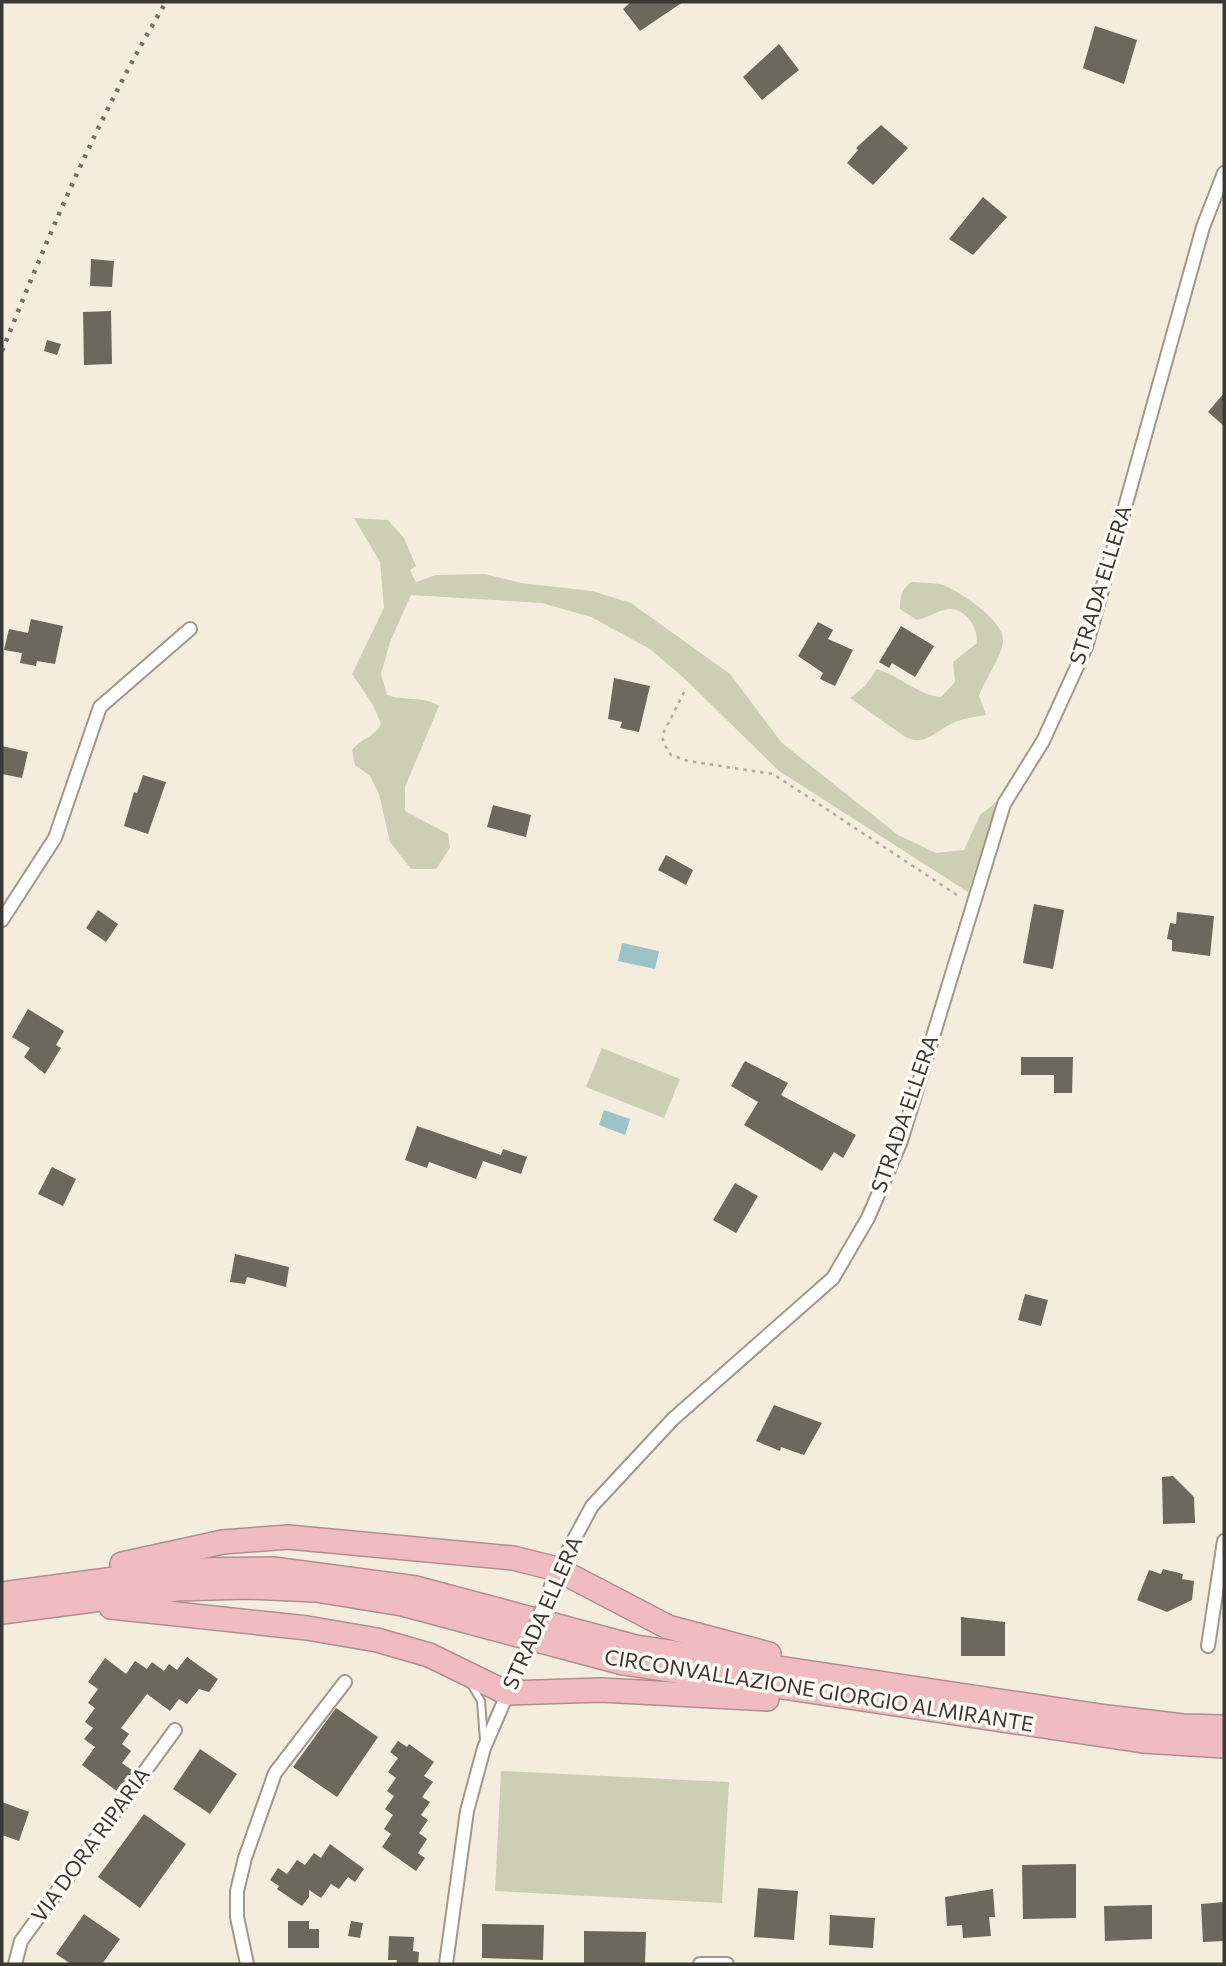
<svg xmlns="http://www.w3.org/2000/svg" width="1226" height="1966" viewBox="0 0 1226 1966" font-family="Commissioner,sans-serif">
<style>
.green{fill:#cccfb3}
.water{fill:#9dc2c8}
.building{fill:#6e685c}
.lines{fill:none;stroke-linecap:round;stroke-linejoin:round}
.lane-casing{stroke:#9f988b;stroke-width:10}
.street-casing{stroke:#9f988b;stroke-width:16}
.highway-casing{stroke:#b18e8e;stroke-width:26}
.path{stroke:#b1aca0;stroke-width:2.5;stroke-dasharray:3.5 5;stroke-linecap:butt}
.lane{stroke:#fff;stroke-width:6}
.street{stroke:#fff;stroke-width:12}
.highway{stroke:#f1bcc0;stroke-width:23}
.rail{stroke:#747067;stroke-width:4.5;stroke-dasharray:3.5 7;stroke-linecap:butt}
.street-bridge-casing{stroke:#9f988b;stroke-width:16;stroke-linecap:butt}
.street-bridge{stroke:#fff;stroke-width:12}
.labels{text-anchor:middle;stroke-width:7;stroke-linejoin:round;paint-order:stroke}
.street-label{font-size:21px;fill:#3b3832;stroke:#fffaf2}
</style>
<rect width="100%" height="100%" fill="#f4edde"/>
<g class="green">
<path d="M354,518L388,520L404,538L416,566L410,570L416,582L436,575L485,574L521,583L592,591L631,603L730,674L782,743L898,835L936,853L964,850L980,815L999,800L968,892L779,771L685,679L650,649L591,617L542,603L411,595L390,642L381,674L387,695C404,701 425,696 439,706L405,787V811L448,834L450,848L436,869H411L390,842L379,794L370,776L355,765L352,750C360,739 375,737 381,724L373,705L352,674L384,608L380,562Z"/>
<path d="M911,582C922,583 933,582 943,585C961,592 1006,622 1003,642C1001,658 985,679 979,696L986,715C975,717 963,718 953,723C935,731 925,748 904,736L850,698L865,686L877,669C900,676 918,695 941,697L955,682L953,662L977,643C978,627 966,608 948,609C938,610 928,618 917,620L900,609C900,597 901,590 911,582Z"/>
<path d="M602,1048L680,1079L664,1118L586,1087Z"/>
<path d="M501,1771L729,1782L722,1903L495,1891Z"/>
</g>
<g class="water">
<path d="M622,943L659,951L655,969L618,961Z"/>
<path d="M604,1110L630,1119L625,1135L599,1125Z"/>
</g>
<g class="building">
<path d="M631,2H683L640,31L623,9Z"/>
<path d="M1095,26L1137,40L1124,84L1083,68Z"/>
<path d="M779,44L799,70L762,100L743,77Z"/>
<path d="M881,125L908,148L873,185L847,163L858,150L856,148Z"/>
<path d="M983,197L1007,217L973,255L949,239Z"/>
<path d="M91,259L114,261L112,287L90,286Z"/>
<path d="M111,311L112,364L84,365L83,312Z"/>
<path d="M47,340L61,344L57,355L44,351Z"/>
<path d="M1224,393V426L1208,412Z"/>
<path d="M31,619L63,626L55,664L37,661L36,666L20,663L22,653L4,650L9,629L28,633Z"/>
<path d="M818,622L833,630L828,639L853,650L835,686L820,679L823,673L798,656Z"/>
<path d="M901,626L934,646L915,677L892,663L889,668L879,662Z"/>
<path d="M614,678L650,686L639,732L620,728L622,722L608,719Z"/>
<path d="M2,746L28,752L22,778L2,774Z"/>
<path d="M143,775L166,782L148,834L124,826L134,792L137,793Z"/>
<path d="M493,805L531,815L526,837L487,827Z"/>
<path d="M666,855L693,870L686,885L658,870Z"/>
<path d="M1034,904L1064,910L1053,969L1023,963Z"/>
<path d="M98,910L118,924L106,942L86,928Z"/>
<path d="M1177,912L1214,916L1210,956L1172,951V940L1167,939L1170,923L1176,924Z"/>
<path d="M28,1009L64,1031L56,1045L61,1048L45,1074L24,1057L30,1048L12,1037Z"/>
<path d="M1021,1057H1073L1072,1093H1054V1075H1021Z"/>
<path d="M745,1061L788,1083L781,1095L856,1135L843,1158L834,1152L822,1171L744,1125L758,1102L731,1086Z"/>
<path d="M417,1126L501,1155L503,1149L527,1157L521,1174L483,1161L476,1179L429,1162L427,1168L405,1160Z"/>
<path d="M52,1167L76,1179L63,1206L38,1194Z"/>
<path d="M735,1183L758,1196L736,1233L713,1220Z"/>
<path d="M235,1254L289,1267L286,1287L247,1277L245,1284L230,1282Z"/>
<path d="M1025,1294L1048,1300L1041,1326L1018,1320Z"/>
<path d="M774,1405L822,1423L804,1455L781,1447L780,1451L756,1441Z"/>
<path d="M1173,1476L1194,1497L1195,1523L1163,1524L1162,1477Z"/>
<path d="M1163,1569L1183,1574L1182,1579L1194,1581L1192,1600L1167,1612L1137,1600L1149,1570L1161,1574Z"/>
<path d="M961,1617L1005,1622V1656H961Z"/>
<path d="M187,1657L218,1679L209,1692L199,1689L187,1704L179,1699L170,1711L147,1694L121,1728L129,1734L122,1744L131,1751L122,1763L133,1771L118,1792L82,1765L95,1747L84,1739L93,1728L85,1722L95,1708L88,1703L98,1689L88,1682L105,1658L126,1674L135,1661L147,1669L152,1662L164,1671L169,1664L177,1670Z"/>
<path d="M336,1708L378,1737L337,1797L293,1767Z"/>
<path d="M398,1741L407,1747L409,1744L434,1762L424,1776L433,1782L422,1797L430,1802L421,1815L428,1820L419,1833L427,1839L418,1853L425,1858L416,1871L382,1847L391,1834L384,1829L393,1815L385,1809L394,1796L387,1791L396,1778L388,1772L398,1758L390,1752Z"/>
<path d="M200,1749L237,1774L210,1814L173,1789Z"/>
<path d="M2,1802L29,1812L19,1841L2,1835Z"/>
<path d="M144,1814L186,1844L140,1908L98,1877Z"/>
<path d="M330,1844L364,1869L355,1882L348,1877L339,1889L331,1884L321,1898L309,1890V1897L302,1906L277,1889L279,1886L270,1880L278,1868L287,1874L297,1860L305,1865L314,1853L321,1858Z"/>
<path d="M1076,1864V1918L1023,1919L1022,1865Z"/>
<path d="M758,1888L798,1891L794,1940L754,1937Z"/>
<path d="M993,1889L995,1917H989L991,1936L963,1938L962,1925L947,1926L945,1897Z"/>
<path d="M1224,1902V1941L1203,1942L1201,1904Z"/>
<path d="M1152,1905V1939L1105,1941L1104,1906Z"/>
<path d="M84,1914L120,1939L102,1964H71L56,1954Z"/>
<path d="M830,1915L875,1918L873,1948L829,1945Z"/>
<path d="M288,1921H309V1929H319V1948H288Z"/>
<path d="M351,1921L363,1923L360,1938L348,1936Z"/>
<path d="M482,1924L544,1925L543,1960L482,1958Z"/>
<path d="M584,1931L646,1932L645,1964H584Z"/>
<path d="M389,1936L414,1937L413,1951L419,1952L418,1964H396L397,1960H388Z"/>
</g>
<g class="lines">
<defs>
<path id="lane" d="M471,1684L481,1701L484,1740"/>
<g id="street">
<path d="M2,920L55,838L100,707L190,629"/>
<path d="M556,1573L592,1506L673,1419L833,1278L868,1218L901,1141L1004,804L1043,741L1086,647L1203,227L1224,173"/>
<path d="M1208,1646L1224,1541"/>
<path d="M15,1964L21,1941L175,1730"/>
<path d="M247,1964L237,1917V1891L245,1858L275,1773L345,1682"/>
<path d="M446,1964L467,1811L484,1748L509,1690"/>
<path d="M700,1964H727"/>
</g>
<g id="highway">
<path d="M122,1564L223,1542L288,1537L513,1558L557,1569L668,1627L769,1654"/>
<path d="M2,1594L182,1570L273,1569L416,1588L636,1647L1107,1717L1183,1726L1224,1727"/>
<path d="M111,1607L307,1628L377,1640L429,1655L507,1693L601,1690L767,1699"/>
<path d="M2,1612L177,1589L246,1587L316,1590L402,1604L623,1663L1143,1741L1224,1746"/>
</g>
</defs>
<use href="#lane" class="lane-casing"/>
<use href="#street" class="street-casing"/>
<use href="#highway" class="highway-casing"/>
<path class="path" d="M684,692L662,736L664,744L671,755L688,761L773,774L960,897"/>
<use href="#lane" class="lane"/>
<use href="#street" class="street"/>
<use href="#highway" class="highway"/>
<path class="rail" d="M2,351C50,232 100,112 166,2"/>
<defs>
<path id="street-bridge" d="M515,1677L552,1584"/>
</defs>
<use href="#street-bridge" class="street-bridge-casing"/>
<use href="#street-bridge" class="street-bridge"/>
</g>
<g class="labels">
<g class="street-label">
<text transform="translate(1101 585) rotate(-73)" y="7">STRADA ELLERA</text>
<text transform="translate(905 1114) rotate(-71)" y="7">STRADA ELLERA</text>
<text transform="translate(543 1613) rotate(-66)" y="7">STRADA ELLERA</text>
<text transform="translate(819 1691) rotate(9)" y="7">CIRCONVALLAZIONE GIORGIO ALMIRANTE</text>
<text transform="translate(91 1845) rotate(-54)" y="7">VIA DORA RIPARIA</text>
</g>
</g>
<rect width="1226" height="1966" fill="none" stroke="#3b3832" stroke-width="7"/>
</svg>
